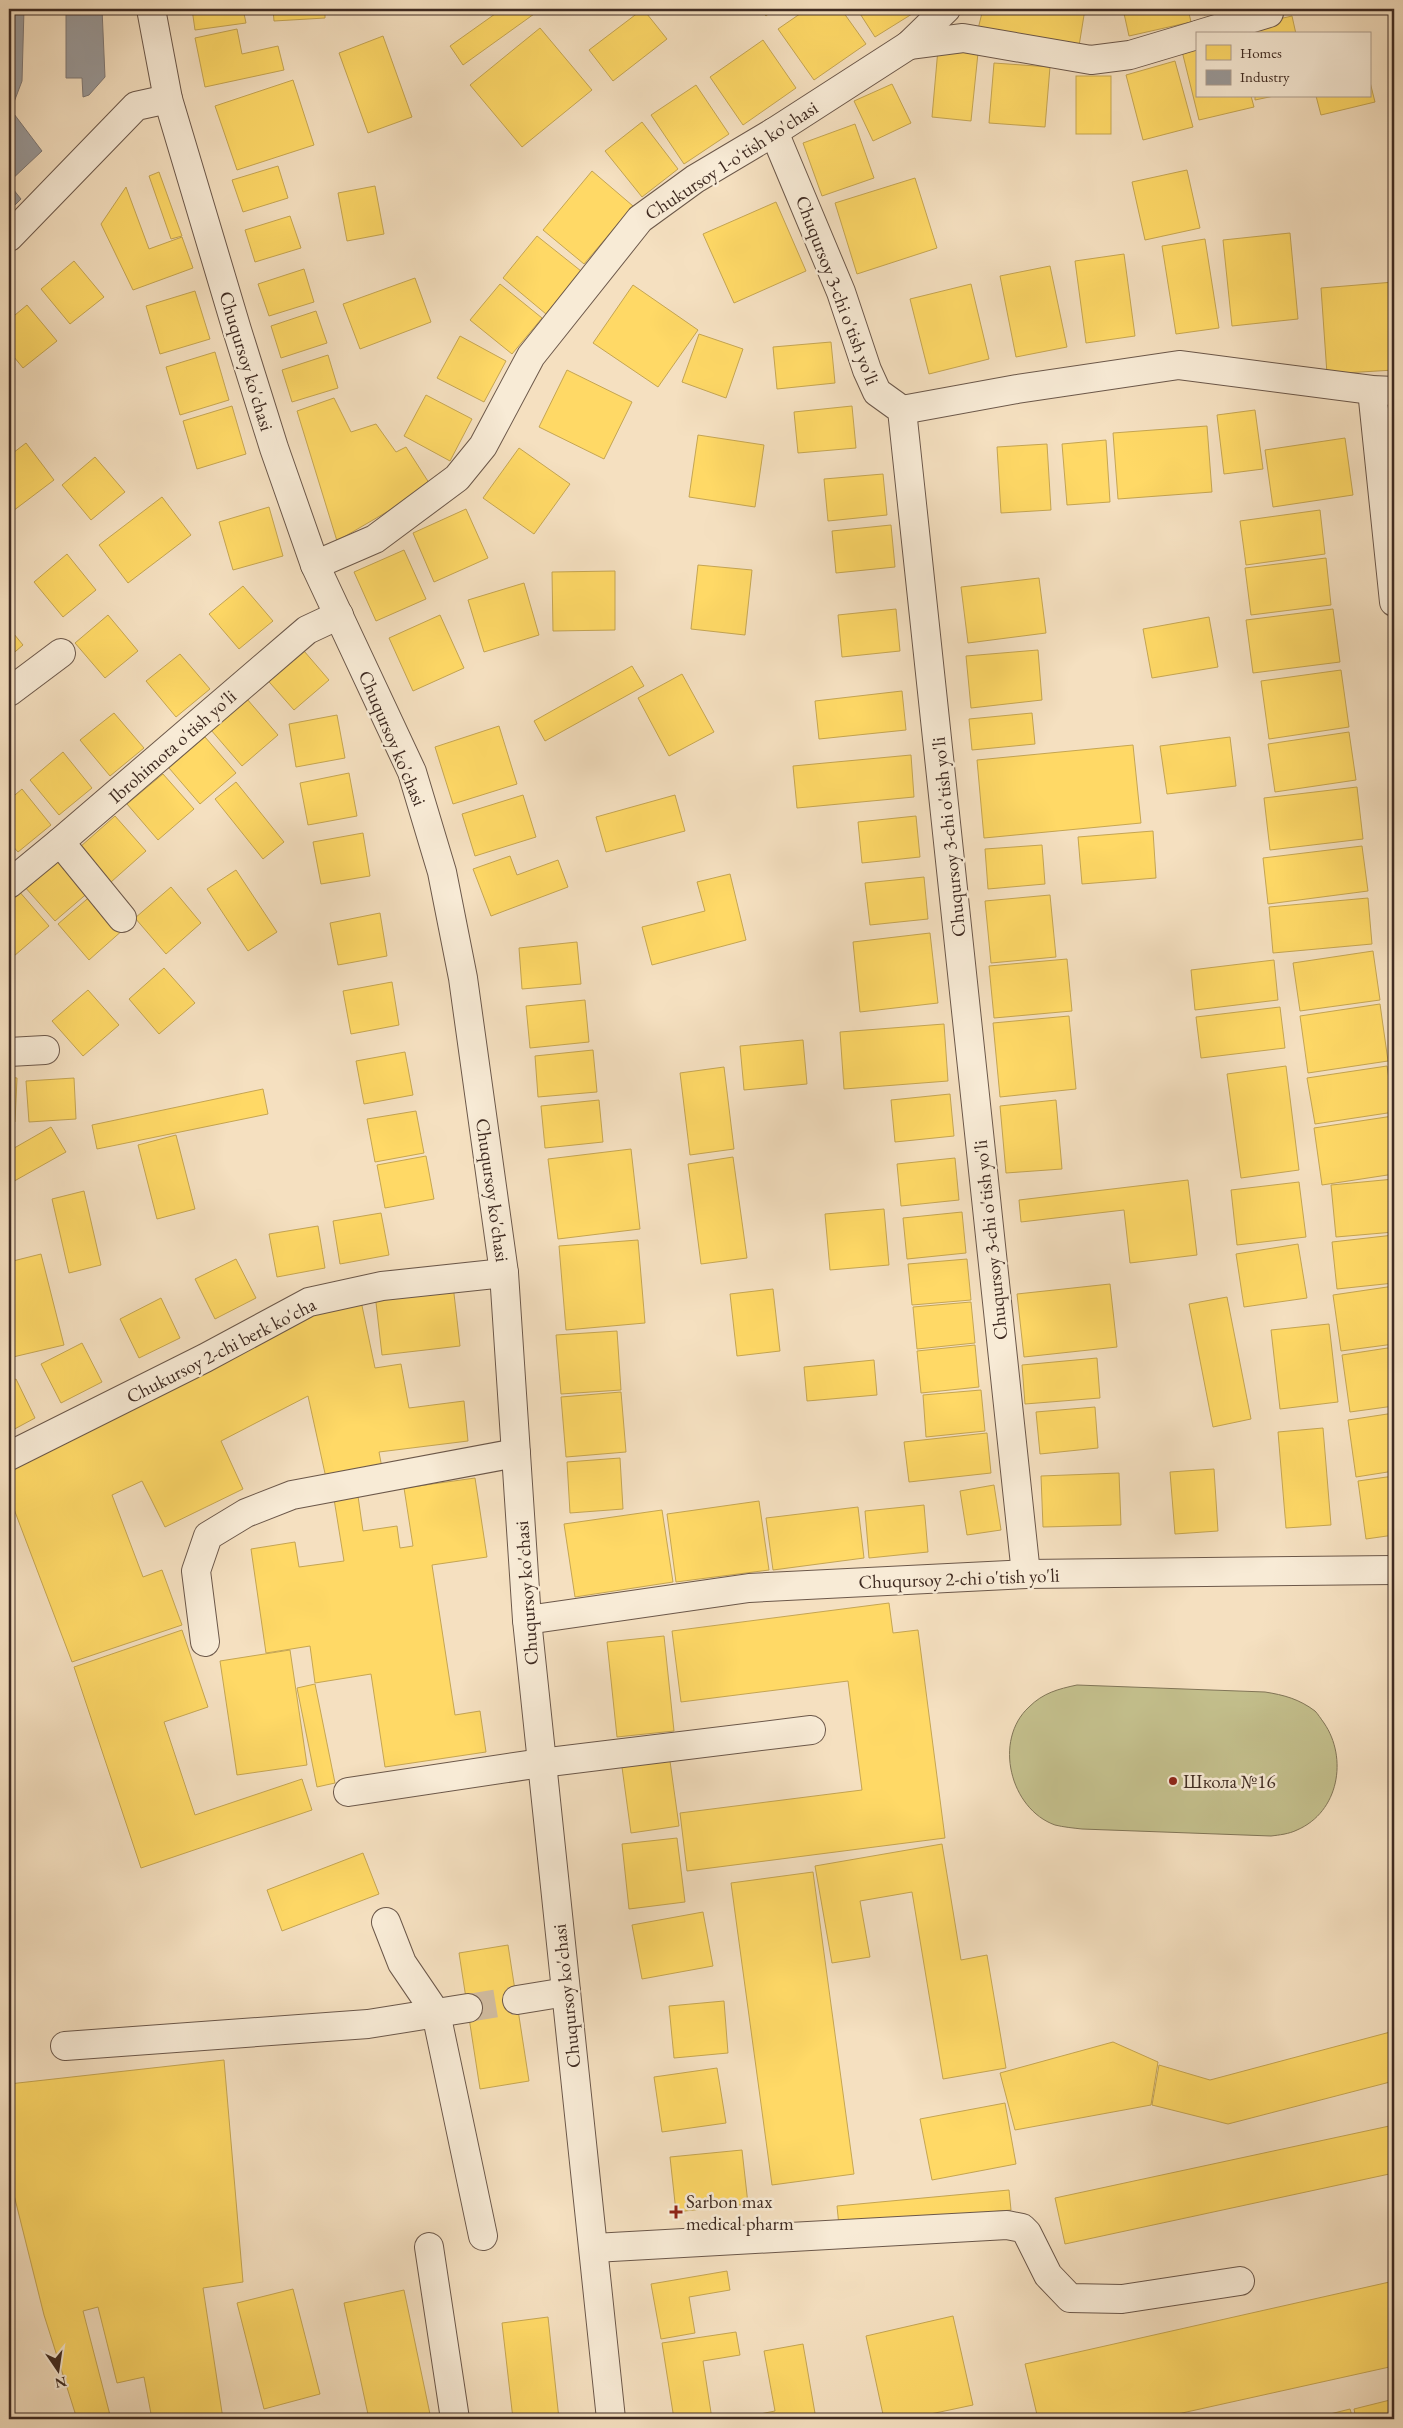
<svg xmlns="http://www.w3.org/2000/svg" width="1403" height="2428" viewBox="0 0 1403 2428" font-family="'EB Garamond',serif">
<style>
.garden{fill:#c4c08d;stroke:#827658}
.homes{fill:#ffd966;stroke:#c5a552}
.industry{fill:#999;stroke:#7e7875}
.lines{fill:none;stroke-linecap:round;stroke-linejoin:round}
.minor-tunnel{stroke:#d1bca0;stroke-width:28;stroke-dasharray:28 14;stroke-linecap:butt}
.minor-casing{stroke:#6c584a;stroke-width:30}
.minor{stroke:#f8ebd6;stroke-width:28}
.poi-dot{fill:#8f2418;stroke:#f8ebd6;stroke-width:2}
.labels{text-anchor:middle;stroke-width:5;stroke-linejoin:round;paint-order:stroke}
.street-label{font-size:19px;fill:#3f2b22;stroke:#f8ebd6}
.poi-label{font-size:19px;fill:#3f2b22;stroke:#f8ebd6;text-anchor:start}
</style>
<rect width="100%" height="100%" fill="#f5e0c0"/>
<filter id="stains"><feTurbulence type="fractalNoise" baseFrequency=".004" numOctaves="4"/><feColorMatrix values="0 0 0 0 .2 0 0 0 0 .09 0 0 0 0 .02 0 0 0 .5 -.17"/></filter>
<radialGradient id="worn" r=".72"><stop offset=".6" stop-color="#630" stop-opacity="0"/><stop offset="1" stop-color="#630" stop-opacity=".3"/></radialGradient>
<path class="garden" d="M1077,1685L1265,1692C1284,1695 1299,1699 1315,1711C1318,1714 1321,1719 1324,1723C1348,1758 1339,1812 1297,1830C1289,1834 1279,1835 1271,1836L1082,1829C1073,1828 1063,1827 1055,1825C1010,1809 993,1740 1029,1707C1043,1693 1058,1689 1077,1685Z"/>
<g class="homes">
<path d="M192,9H243L246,23L195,30Z"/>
<path d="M273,9H325V18L274,21Z"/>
<path d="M502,9H541L463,65L450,46Z"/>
<path d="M643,9L667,39L613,81L589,50Z"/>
<path d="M759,9H774L766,16Z"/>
<path d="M807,9H841L866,44L814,80L778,29Z"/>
<path d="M857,9H909L912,14L875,37Z"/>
<path d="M983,9H1085L1079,46L978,29Z"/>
<path d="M1123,9H1188L1191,22L1129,36Z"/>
<path d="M1203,9H1232L1204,15Z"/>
<path d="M1292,16L1296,34H1240L1239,28Z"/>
<path d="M540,28L592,90L522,147L470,85Z"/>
<path d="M237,29L242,54L278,46L284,70L205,87L195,38Z"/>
<path d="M383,36L412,117L368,133L339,53Z"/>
<path d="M763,40L796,88L743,125L710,77Z"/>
<path d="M1197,43V96H1251L1254,107L1199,120L1181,47Z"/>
<path d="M938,49L978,53L971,121L932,117Z"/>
<path d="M1394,53V66L1390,55Z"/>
<path d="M1175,61L1193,127L1143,140L1126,75Z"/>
<path d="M994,63L1050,67L1045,127L989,123Z"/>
<rect x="1076" y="76" width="35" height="58"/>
<path d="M1369,78L1375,102L1321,115L1316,96H1369Z"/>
<path d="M293,80L314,145L237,170L215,106Z"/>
<path d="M892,84L911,123L873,141L854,101Z"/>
<path d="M696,85L729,134L684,164L651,115Z"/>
<path d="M1255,96H1274L1255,100Z"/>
<path d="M642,122L678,169L642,197L605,151Z"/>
<path d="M855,124L874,178L822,196L803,143Z"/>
<path d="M278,166L288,198L243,212L232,180Z"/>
<path d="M1187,170L1200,228L1145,240L1132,182Z"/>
<path d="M592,171L633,206L584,264L543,230Z"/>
<path d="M159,172L182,236L171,239L149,176Z"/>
<path d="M915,178L937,248L857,274L835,203Z"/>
<path d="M375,186L384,234L347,241L338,193Z"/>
<path d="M126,187L149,249L182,237L193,268L133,290L101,224Z"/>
<path d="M776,202L806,271L734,303L703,234Z"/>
<path d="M290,216L301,248L255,262L245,230Z"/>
<path d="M1290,233L1298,319L1232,326L1223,240Z"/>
<path d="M537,236L581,271L546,314L503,278Z"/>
<path d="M1205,239L1219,328L1176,334L1162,246Z"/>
<path d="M1124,254L1135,336L1086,343L1075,261Z"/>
<path d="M74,261L104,297L70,324L41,289Z"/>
<path d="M1050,266L1067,347L1016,357L1000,276Z"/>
<path d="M304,269L314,302L269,316L258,284Z"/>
<path d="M415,278L431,322L360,349L343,304Z"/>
<path d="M1394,282V370L1327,374L1321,288Z"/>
<path d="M500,284L542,318L512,354L470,320Z"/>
<path d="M971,284L989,359L929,374L910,299Z"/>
<path d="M633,285L698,330L658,387L593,343Z"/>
<path d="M195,291L210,339L160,354L146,306Z"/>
<path d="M27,305L57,341L23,368L9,351V320Z"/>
<path d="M316,311L327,343L281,358L271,326Z"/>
<path d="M699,334L743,349L726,398L682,382Z"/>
<path d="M460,336L506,361L484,402L437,378Z"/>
<path d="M831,342L835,383L777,389L773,347Z"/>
<path d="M215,352L229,400L180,415L166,367Z"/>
<path d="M328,355L338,388L292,402L282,370Z"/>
<path d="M567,370L632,402L604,459L539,427Z"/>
<path d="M426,395L472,419L450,461L404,436Z"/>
<path d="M334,398L351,432L376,424L396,452L406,447L431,486L337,541L297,411Z"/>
<path d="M232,406L246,454L197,469L183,421Z"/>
<path d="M852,406L856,448L798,453L794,412Z"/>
<path d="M1255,410L1263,469L1224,474L1217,415Z"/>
<path d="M1207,426L1212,492L1118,499L1113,433Z"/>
<path d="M698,435L764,445L755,507L689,497Z"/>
<path d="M1345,438L1353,495L1273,507L1265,450Z"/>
<path d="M1106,440L1110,502L1067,505L1062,444Z"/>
<path d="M26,443L54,480L9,514V456Z"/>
<path d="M1047,444L1051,510L1001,513L997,447Z"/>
<path d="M519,448L570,484L534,534L483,498Z"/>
<path d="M95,457L125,492L91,520L62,485Z"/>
<path d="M883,474L887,515L828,521L824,479Z"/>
<path d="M162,497L191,535L128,583L99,545Z"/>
<path d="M269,507L283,556L233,570L219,522Z"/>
<path d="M466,509L488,558L434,582L413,533Z"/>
<path d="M1320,510L1325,554L1246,565L1240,521Z"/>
<path d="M891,525L895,567L836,573L832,531Z"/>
<path d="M404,550L426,599L376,621L354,572Z"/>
<path d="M67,554L96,590L63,617L34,582Z"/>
<path d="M1326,558L1331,605L1251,615L1245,568Z"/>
<path d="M698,565L752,570L745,635L691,629Z"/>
<path d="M615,571V630L553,631L552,572Z"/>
<path d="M1039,578L1046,633L968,643L961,587Z"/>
<path d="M524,583L539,635L484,652L468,600Z"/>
<path d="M243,586L273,621L239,649L209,614Z"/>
<path d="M896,609L900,651L842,657L838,615Z"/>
<path d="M1333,609L1340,662L1253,673L1246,620Z"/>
<path d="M108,615L138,651L105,678L75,643Z"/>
<path d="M440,615L464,668L413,691L389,638Z"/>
<path d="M1209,617L1218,667L1152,678L1143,629Z"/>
<path d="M9,628L23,645L9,657Z"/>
<path d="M298,644L329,680L294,710L263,675Z"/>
<path d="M1038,650L1042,700L971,708L966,656Z"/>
<path d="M180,654L210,689L176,717L146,681Z"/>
<path d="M632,666L644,686L545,741L534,721Z"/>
<path d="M1341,670L1349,727L1269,739L1261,681Z"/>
<path d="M682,674L714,732L669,756L638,698Z"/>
<path d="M902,691L906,730L819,739L815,701Z"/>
<path d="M247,699L278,735L242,766L211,730Z"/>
<path d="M114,713L144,748L110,776L80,740Z"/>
<path d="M1032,713L1035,744L972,750L969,719Z"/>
<path d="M337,715L345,758L296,767L289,724Z"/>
<path d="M499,726L517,784L453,804L435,747Z"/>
<path d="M1349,732L1356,780L1275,792L1268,744Z"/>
<path d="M205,737L236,773L200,804L169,768Z"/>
<path d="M1230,737L1236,786L1167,794L1160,746Z"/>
<path d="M1133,745L1141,823L984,838L977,760Z"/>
<path d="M63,752L92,788L59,815L30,780Z"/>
<path d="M911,755L914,797L797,808L793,766Z"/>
<path d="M349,773L357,816L308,825L300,783Z"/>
<path d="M163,774L194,809L158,840L127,804Z"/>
<path d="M236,782L284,842L263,859L215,799Z"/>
<path d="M1357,787L1363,839L1270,850L1264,798Z"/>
<path d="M22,789L51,825L18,852L9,842V800Z"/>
<path d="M523,795L536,837L475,856L462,814Z"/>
<path d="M675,795L685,831L606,852L596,817Z"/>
<path d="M115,816L146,851L111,882L80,847Z"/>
<path d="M916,816L920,857L862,863L858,822Z"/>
<path d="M1153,831L1156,878L1082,884L1078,837Z"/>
<path d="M363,833L370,876L321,884L313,842Z"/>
<path d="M1042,845L1045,884L988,889L985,849Z"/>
<path d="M1362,846L1368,891L1268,904L1263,858Z"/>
<path d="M59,855L90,891L55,921L24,886Z"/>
<path d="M510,856L517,875L558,860L568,887L491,916L473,869Z"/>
<path d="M236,870L277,932L248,951L207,889Z"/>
<path d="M730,874L746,940L652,965L642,927L705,911L697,882Z"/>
<path d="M924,877L928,919L870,925L865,883Z"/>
<path d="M171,887L201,923L166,954L135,918Z"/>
<path d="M18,890L49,926L14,956L9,951V898Z"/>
<path d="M93,894L124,929L89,960L58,924Z"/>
<path d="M1050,895L1056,957L991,963L985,901Z"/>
<path d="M1368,898L1372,944L1273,953L1269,907Z"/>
<path d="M380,913L387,956L338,965L330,923Z"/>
<path d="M930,933L938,1003L860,1012L853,942Z"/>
<path d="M577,942L581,984L522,989L519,948Z"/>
<path d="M1373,951L1380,1000L1300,1011L1293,963Z"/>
<path d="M1067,959L1072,1011L994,1018L989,966Z"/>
<path d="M1274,960L1278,1000L1195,1010L1191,970Z"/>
<path d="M164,968L195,1003L159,1034L129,999Z"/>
<path d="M392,982L399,1025L351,1034L343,991Z"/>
<path d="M88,990L119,1025L83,1056L52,1021Z"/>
<path d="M585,1000L589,1042L530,1048L526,1006Z"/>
<path d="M1380,1004L1388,1061L1308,1073L1300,1016Z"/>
<path d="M1280,1007L1285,1048L1201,1058L1196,1017Z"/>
<path d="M1069,1016L1076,1089L1000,1097L993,1023Z"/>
<path d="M944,1024L948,1081L844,1089L840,1032Z"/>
<path d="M803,1040L807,1084L744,1090L740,1046Z"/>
<path d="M593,1050L597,1092L538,1097L535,1056Z"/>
<path d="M405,1052L413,1095L364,1104L356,1061Z"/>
<path d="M1286,1066L1299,1170L1241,1178L1227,1074Z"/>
<path d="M1387,1066L1394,1112L1315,1124L1307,1078Z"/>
<path d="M724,1067L734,1149L690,1155L680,1073Z"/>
<path d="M9,1077L17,1078L15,1122L9,1121Z"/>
<path d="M74,1078L76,1119L29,1122L26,1081Z"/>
<path d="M263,1089L268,1114L97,1149L92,1125Z"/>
<path d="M950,1094L954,1136L895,1142L891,1100Z"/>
<path d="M599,1100L603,1142L545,1148L541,1106Z"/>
<path d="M1056,1100L1062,1169L1006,1173L1000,1106Z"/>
<path d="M416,1111L424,1153L375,1162L367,1119Z"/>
<path d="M1393,1116L1394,1174L1322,1185L1314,1128Z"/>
<path d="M51,1127L66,1152L9,1184V1151Z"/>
<path d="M176,1135L195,1209L157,1219L138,1145Z"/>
<path d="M631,1149L640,1229L558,1239L548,1159Z"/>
<path d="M426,1156L434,1199L385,1208L377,1165Z"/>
<path d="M733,1157L747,1258L701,1264L688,1164Z"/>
<path d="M955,1158L959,1200L901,1206L897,1164Z"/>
<path d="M1394,1179V1232L1336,1237L1331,1185Z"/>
<path d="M1188,1180L1197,1255L1130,1263L1124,1210L1021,1222L1019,1200Z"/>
<path d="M1299,1182L1306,1237L1237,1245L1231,1190Z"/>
<path d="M84,1191L101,1265L69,1273L52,1199Z"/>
<path d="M884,1209L889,1265L830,1270L825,1214Z"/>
<path d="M962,1212L966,1253L907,1259L903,1218Z"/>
<path d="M381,1213L389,1255L340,1264L333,1221Z"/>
<path d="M318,1226L325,1268L277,1277L269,1234Z"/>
<path d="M1394,1235V1283L1337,1289L1332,1242Z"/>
<path d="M638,1240L645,1323L566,1330L559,1246Z"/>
<path d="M1298,1244L1307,1298L1244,1307L1236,1254Z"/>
<path d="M41,1254L64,1345L13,1357L9,1342V1262Z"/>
<path d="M236,1259L256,1298L215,1319L195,1279Z"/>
<path d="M967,1259L971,1300L912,1305L908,1264Z"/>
<path d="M1110,1284L1117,1347L1024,1357L1017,1294Z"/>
<path d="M453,1285L460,1346L382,1355L375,1294Z"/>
<path d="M1394,1286V1344L1341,1351L1333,1295Z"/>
<path d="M773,1289L780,1351L737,1356L730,1294Z"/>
<path d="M1227,1297L1251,1419L1213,1427L1189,1304Z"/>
<path d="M161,1298L180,1338L139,1358L120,1319Z"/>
<path d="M361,1301L375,1368L401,1364L409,1408L464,1401L468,1441L379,1452L382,1468L326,1478L308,1396L221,1441L243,1489L165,1527L142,1481L112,1495L143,1577L162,1570L182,1625L72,1662L9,1496V1467L315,1308Z"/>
<path d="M971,1302L975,1343L917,1349L913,1307Z"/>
<path d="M1329,1324L1338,1402L1280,1409L1271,1330Z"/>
<path d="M617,1331L621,1390L561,1394L556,1335Z"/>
<path d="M82,1343L102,1382L61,1403L41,1364Z"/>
<path d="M975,1345L979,1387L921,1393L917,1351Z"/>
<path d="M1394,1347V1406L1350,1412L1342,1355Z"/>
<path d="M1097,1358L1100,1398L1025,1404L1022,1365Z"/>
<path d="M874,1360L877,1395L807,1401L804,1367Z"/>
<path d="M16,1379L35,1418L9,1432V1382Z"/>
<path d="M981,1390L985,1431L926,1437L923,1395Z"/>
<path d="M621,1392L626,1452L566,1457L561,1397Z"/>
<path d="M1095,1407L1098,1448L1040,1454L1036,1412Z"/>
<path d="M1394,1413V1471L1356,1477L1348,1420Z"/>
<path d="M1323,1428L1331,1525L1286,1528L1278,1432Z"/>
<path d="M987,1433L991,1473L909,1482L904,1442Z"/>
<path d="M620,1458L623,1509L570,1513L567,1462Z"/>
<path d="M1214,1469L1218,1531L1175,1534L1170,1472Z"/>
<path d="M1119,1473L1121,1525L1043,1527L1041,1476Z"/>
<path d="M1394,1476V1535L1366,1539L1358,1481Z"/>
<path d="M475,1478L487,1557L432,1565L455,1715L480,1711L486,1752L385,1767L371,1674L315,1683L310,1646L266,1653L251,1549L295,1542L299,1567L344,1561L334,1499L358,1496L363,1531L397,1526L400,1548L413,1546L404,1488Z"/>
<path d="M994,1485L1001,1530L967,1535L960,1491Z"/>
<path d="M759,1501L769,1570L676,1582L667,1514Z"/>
<path d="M924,1505L928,1552L869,1558L865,1511Z"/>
<path d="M858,1507L864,1558L773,1570L766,1518Z"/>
<path d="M662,1510L673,1582L575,1597L564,1524Z"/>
<path d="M889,1603L893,1633L918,1630L945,1838L687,1871L680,1813L862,1790L848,1681L681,1702L672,1631Z"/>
<path d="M182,1630L208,1707L164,1722L195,1815L302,1779L312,1810L141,1868L74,1667Z"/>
<path d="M664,1636L674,1731L617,1737L607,1642Z"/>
<path d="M290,1650L307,1765L237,1775L220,1661Z"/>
<path d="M315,1684L335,1783L317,1787L297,1688Z"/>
<path d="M669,1754L679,1826L631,1833L621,1760Z"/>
<path d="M677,1838L685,1902L629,1909L622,1844Z"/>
<path d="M942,1844L961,1960L987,1955L1006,2068L943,2079L912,1892L860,1901L870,1957L832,1963L815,1866Z"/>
<path d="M363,1853L379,1894L282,1931L267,1890Z"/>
<path d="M813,1872L854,2174L772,2185L731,1883Z"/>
<path d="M703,1912L713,1966L642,1979L632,1925Z"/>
<path d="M508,1945L529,2081L480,2089L459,1953Z"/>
<path d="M724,2001L728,2053L674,2058L669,2006Z"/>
<path d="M1394,2031V2111L1390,2082L1228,2124L1152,2105L1159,2065L1210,2080Z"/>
<path d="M1113,2042L1158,2062L1151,2105L1015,2130L1000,2073Z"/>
<path d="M224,2060L243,2282L203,2288L223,2419H152L144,2377L117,2383L98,2307L83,2311L111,2419H77L44,2315L9,2175V2084Z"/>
<path d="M717,2068L726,2123L662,2132L654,2077Z"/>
<path d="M1005,2103L1016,2164L932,2180L920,2119Z"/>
<path d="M1394,2125V2173L1065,2244L1055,2198Z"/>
<path d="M742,2150L748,2204L676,2212L670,2157Z"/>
<path d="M1009,2190L1011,2210L839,2226L837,2206Z"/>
<path d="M727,2271L730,2290L689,2297L695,2333L661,2339L651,2284Z"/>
<path d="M1394,2281V2366L1155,2419H1038L1025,2364Z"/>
<path d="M293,2289L320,2394L264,2409L237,2303Z"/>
<path d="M404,2290L431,2419H369L344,2303Z"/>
<path d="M953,2316L973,2405L907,2419H884L866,2336Z"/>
<path d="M548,2317L559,2419H513L502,2323Z"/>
<path d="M736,2332L740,2355L703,2361L712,2419H674L662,2343Z"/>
<path d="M803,2344L816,2419H756L755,2415L775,2411L764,2351Z"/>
<path d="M1394,2399V2419H1356L1354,2409Z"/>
<path d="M1350,2409L1353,2419H1310Z"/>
</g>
<g class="industry">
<path d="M9,9H24L22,81L11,110L42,151L9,182Z"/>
<path d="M66,9H102L105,77L89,95L83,97L82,78H66Z"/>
<path d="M9,184L21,199L9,211Z"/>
</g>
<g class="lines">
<path class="minor-tunnel" d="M468,2008L517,2000"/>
<defs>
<g id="minor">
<path d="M151,9L168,99L237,330L274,448L315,565L412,772L442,872L463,978L504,1273L527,1620L611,2419"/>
<path d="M1200,34L1269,13"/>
<path d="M909,45L963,38L1091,60L1130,55L1197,35"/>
<path d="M774,132L841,292L867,370L877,392L902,410L1026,1574"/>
<path d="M9,237L136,106L168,99"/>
<path d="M1372,390L1394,602"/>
<path d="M902,410L1017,389L1179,365L1372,390L1394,391"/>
<path d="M315,565L375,539L457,478L483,446L531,356L640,219L695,179L774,132L909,45L946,9"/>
<path d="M9,692L61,653"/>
<path d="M60,842L122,918"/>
<path d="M9,884L60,842L307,630L339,615"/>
<path d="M9,1052L45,1050"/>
<path d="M9,1456L205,1358L309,1302L382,1286L504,1273"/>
<path d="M527,1620L749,1588L1026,1574L1394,1570"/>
<path d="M205,1642L196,1571L208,1536L246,1513L292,1495L516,1453"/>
<path d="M348,1792L541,1763L811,1730"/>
<path d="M386,1922L402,1963L436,2013L483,2236"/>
<path d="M517,2000L566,1992"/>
<path d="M65,2046L368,2024L468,2008"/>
<path d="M429,2247L455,2419"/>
<path d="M594,2248L1007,2225L1022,2228L1027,2233L1048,2275L1070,2298L1122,2299L1240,2281"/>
</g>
</defs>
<use href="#minor" class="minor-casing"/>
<use href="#minor" class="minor"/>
</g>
<g class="poi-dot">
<circle cx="1173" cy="1781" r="5"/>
<path d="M673.5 2204.5h5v5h5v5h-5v5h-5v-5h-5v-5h5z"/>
</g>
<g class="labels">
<g class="street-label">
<text transform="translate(731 160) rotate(-33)" y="7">Chukursoy 1-o'tish ko'chasi</text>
<text transform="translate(838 290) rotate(69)" y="7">Chuqursoy 3-chi o'tish yo'li</text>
<text transform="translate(247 361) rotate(73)" y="7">Chuqursoy ko'chasi</text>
<text transform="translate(393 738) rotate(67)" y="7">Chuqursoy ko'chasi</text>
<text transform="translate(172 746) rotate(-41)" y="7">Ibrohimota o'tish yo'li</text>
<text transform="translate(948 837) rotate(-96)" y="7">Chuqursoy 3-chi o'tish yo'li</text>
<text transform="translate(493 1190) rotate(82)" y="7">Chuqursoy ko'chasi</text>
<text transform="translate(990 1240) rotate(-96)" y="7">Chuqursoy 3-chi o'tish yo'li</text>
<text transform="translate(221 1350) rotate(-27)" y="7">Chukursoy 2-chi berk ko'cha</text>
<text transform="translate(959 1578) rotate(-2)" y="7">Chuqursoy 2-chi o'tish yo'li</text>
<text transform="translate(526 1593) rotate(-94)" y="7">Chuqursoy ko'chasi</text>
<text transform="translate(566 1996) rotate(-96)" y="7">Chuqursoy ko'chasi</text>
</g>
<g class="poi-label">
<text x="1183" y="1788">Школа №16</text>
<text x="686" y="2208">Sarbon max<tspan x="686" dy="22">medical pharm</tspan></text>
</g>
</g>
<rect width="1403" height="2428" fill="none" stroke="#f5e0c0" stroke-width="30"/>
<rect x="10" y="10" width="1383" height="2408" fill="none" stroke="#3f2b22" stroke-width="2.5"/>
<rect x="15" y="15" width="1373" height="2398" fill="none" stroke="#3f2b22"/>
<rect x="1196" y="32" width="175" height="65" fill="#f8ebd6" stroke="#ae9e8e"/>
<rect x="1206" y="45" width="25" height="15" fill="#ffd966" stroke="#ae9e8e"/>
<text x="1240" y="58" font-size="15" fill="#3f2b22">Homes</text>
<rect x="1206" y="70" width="25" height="15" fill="#999999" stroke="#ae9e8e"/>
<text x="1240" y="82" font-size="15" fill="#3f2b22">Industry</text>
<g transform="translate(58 2370) rotate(167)" stroke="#f8ebd6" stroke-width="4" paint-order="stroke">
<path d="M0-4L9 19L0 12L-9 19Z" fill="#3f2b22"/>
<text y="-8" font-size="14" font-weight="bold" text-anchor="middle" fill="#3f2b22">N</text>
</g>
<rect width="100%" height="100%" filter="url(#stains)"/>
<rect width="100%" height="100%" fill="url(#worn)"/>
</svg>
